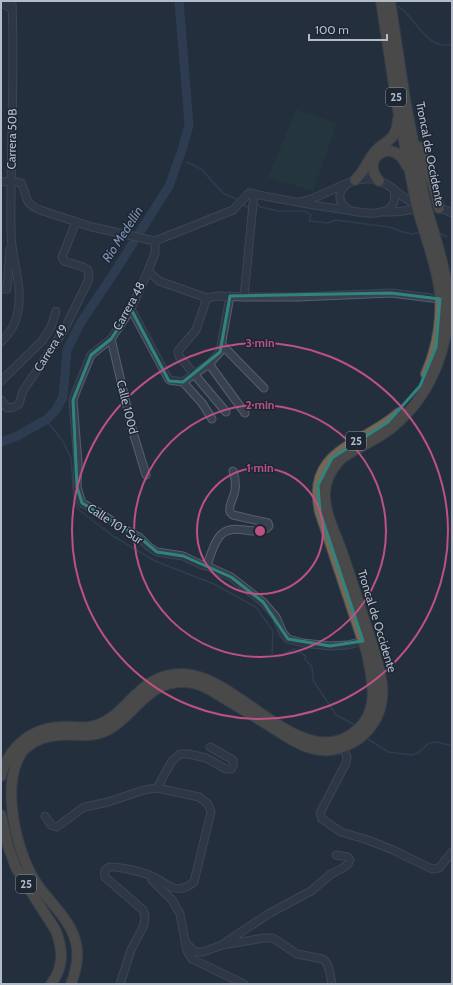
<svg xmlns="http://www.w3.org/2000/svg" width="453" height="985" viewBox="0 0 453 985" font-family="Cabin,sans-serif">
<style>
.green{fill:#263c3f}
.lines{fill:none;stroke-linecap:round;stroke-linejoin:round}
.stream{stroke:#394c67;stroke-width:1.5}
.river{stroke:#394c67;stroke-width:9}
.minor-casing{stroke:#565f6c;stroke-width:9}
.highway-casing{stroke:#434c59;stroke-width:12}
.minor{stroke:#38414e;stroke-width:7}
.highway{stroke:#746855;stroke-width:10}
.highway-bridge-casing{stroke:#434c59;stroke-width:12;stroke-linecap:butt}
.highway-bridge{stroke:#746855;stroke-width:10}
.marked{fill:none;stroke:#308480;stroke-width:3;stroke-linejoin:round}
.ring{fill:none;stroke:#bd5182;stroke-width:2}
.labels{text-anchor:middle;stroke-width:3;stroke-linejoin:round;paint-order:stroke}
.shield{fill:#1d2633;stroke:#878f9c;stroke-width:1}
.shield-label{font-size:11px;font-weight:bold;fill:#b4bcc9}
.street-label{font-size:12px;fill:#b4bcc9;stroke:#1d2633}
.water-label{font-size:13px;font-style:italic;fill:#7c92b1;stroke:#1d2633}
.centre{fill:#bd5182;stroke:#1d2633;stroke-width:2}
.ring-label{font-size:12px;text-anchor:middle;font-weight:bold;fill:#bd5182;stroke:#1d2633;stroke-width:3;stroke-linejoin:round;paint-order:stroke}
</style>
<rect width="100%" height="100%" fill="#242f3e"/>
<path class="green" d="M296,110L337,123L313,191L268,177Z"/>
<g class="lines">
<g class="stream">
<path d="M394,5C399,7 404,10 407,14C420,27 430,50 452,44"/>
<path d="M187,162L201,169L224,194L239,200"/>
<path d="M242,203L246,207L250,206"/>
<path d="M256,205L258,204L260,207L279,211H305L311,215L309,221L328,223L336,220L389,227L403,232L413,234L420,232"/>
<path d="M439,233L447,237"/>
<path d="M46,420L62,440L71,458L74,500L79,510L113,536L155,561L214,584L256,607L273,631L272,656L278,657L294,649L306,656L305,659L312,667L313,680L336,715L355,725"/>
<path d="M368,739L388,752L412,755L418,753L429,743L437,742L452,746"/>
</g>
<path class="river" d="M1,442L17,436L46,420L56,410L63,397L67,350L81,322L114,273L169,186L182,150L189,125L179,1"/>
<defs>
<g id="minor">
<path d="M1,2L12,9"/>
<path d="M1,182L11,181L21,183C29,198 22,202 40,210L92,227L155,241L233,210L249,193C279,199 309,205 340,209C354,211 371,216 385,211C394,208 396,199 394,191"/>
<path d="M346,185C337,193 338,203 348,209"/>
<path d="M254,194L244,297H298L391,293L440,299"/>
<path d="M300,202C325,198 355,171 380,181C395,187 404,201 419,206"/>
<path d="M384,212C390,212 397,212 403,211C421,209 435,203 452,213"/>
<path d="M155,241V253L148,271L131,309L111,339L91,355L77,389L73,400L78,463L77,487L82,503L102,514L120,527L139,537L149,547L157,552L183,556L202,565L207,566C210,556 213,545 219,537C233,519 257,540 269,526L268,523L233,515L230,512C228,504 234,499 235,490C236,484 235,477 233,471"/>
<path d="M148,271L159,281L207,298L217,296L244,297"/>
<path d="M1,289H7L10,249"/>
<path d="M207,298L196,330L178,351L179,356L226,412"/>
<path d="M131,309L169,380L183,382L209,364L220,352L230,296"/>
<path d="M111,339L133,432L146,475"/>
<path d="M1,342C10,334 16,322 18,311C23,284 11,259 11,232C10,155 15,78 12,1"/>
<path d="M222,345L264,388"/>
<path d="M209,364L245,413"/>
<path d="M1,381L42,341L51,327L56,311"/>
<path d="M183,382L202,403L212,419"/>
<path d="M1,400L7,408L14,407L19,404L23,391L64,330L89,279L88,270L83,267L64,261L62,257L76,222"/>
<path d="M207,566L231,577L263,602L276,617L283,633L288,639L303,643L330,646L348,645L363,641"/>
<path d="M343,747L347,757L346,763L320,813L322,819L341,832L368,840L393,850L432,869L439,868L452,852"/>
<path d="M157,788L172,761L180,754H189L206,758L226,769H231C234,766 234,764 233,760L210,747"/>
<path d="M45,816L51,825L57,827L81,809L85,807L108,802L144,790L157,788L199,797L208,804L211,812L194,882C188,887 182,890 174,888C166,886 158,878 149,875C142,872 117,866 110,867C104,869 104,873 105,877L143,910L145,916L144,925L131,950L120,984"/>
<path d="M151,877L152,880L172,900L180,914L187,951L192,959L244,984"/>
<path d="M185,944H187L195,952H203L222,945L264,938H273L297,954L323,959C330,964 330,976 332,984"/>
<path d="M223,944L270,913L311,891L331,874L343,868L348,864L350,860L348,857L336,855"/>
</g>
<g id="highway">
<path d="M381,1L397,105L414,193"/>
<path d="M390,1L406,105L423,192"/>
<path d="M420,147L434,188L439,208"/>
<path d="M355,180C365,171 366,163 373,154C384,139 396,144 398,119"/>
<path d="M379,181C361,159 387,142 400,156C403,158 405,163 407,166"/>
<path d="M419,214C426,238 435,262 439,286C443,315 438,347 426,374"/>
<path d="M1,776C8,748 30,729 59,727C69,726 79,728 89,727C128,721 135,672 184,674C239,676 304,777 357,730C381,709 372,677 366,650L320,512C305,449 364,445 399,413"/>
<path d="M1,815L8,846L16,868L56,931C63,950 64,967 51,984"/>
<path d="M71,984C76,971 79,956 76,943C71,920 50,903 37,884C16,853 0,785 22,752C35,737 55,734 74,735C82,735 89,736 97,734C132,725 143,681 183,682C200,682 212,691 225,699C240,708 255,717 270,726C296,743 320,761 352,743C364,736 374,725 379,712C382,703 383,693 382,684C379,661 370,638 363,616C356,594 349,571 341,549C335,532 325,514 325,495C325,480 332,468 342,458C359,446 378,440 394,426C434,392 453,339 447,287C444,262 435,237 428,213"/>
</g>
</defs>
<use href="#minor" class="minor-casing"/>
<use href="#highway" class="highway-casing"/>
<use href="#minor" class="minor"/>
<use href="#highway" class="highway"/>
<defs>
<g id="highway-bridge">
<path d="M423,192L428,213"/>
<path d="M414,193L419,214"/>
</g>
</defs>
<use href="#highway-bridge" class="highway-bridge-casing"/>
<use href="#highway-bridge" class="highway-bridge"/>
</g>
<path d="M0 0H453V985H0ZM391,293L440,299L436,347L420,386L388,422L332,458L318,485L320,512L363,641L330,646L288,639L263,602L231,577L183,556L157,552L139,537L82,503L77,487L73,400L91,355L111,339L131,309L169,381L183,382L220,352L230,296Z" fill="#242f3e" fill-opacity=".55" fill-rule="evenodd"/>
<path class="marked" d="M391,293L440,299L436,347L420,386L388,422L332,458L318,485L320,512L363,641L330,646L288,639L263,602L231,577L183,556L157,552L139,537L82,503L77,487L73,400L91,355L111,339L131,309L169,381L183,382L220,352L230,296Z"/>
<g class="ring">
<circle cx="260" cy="531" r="63"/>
<circle cx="260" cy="531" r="126"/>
<circle cx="260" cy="531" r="188"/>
</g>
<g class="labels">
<g class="shield">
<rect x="386" y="88" width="20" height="18" rx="3"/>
<rect x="346" y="432" width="20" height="18" rx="3"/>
<rect x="16" y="875" width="20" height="18" rx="3"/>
</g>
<g class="shield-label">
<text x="396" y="101">25</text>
<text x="356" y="445">25</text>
<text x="26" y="888">25</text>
</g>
<g class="street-label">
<text transform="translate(12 139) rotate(-89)" y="4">Carrera 50B</text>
<text transform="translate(430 154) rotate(79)" y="4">Troncal de Occidente</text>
<text transform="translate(129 306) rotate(-61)" y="4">Carrera 48</text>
<text transform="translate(51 348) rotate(-58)" y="4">Carrera 49</text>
<text transform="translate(127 407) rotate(76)" y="4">Calle 100d</text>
<text transform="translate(115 524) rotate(33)" y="4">Calle 101 Sur</text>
<text transform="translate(377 621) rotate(73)" y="4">Troncal de Occidente</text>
</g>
<g class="water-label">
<text transform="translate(122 234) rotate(-57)" y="5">Río Medellín</text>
</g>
</g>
<circle cx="260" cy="531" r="6" class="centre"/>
<g class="ring-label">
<text x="260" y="347">3 min</text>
<text x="260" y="409">2 min</text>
<text x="260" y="472">1 min</text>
</g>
<rect width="453" height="985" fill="none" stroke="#b4bcc9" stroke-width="4"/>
<path d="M309 34v6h78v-6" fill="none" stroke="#b4bcc9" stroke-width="2"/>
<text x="315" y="34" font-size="12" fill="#b4bcc9" stroke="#1d2633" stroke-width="3" paint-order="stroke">100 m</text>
</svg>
